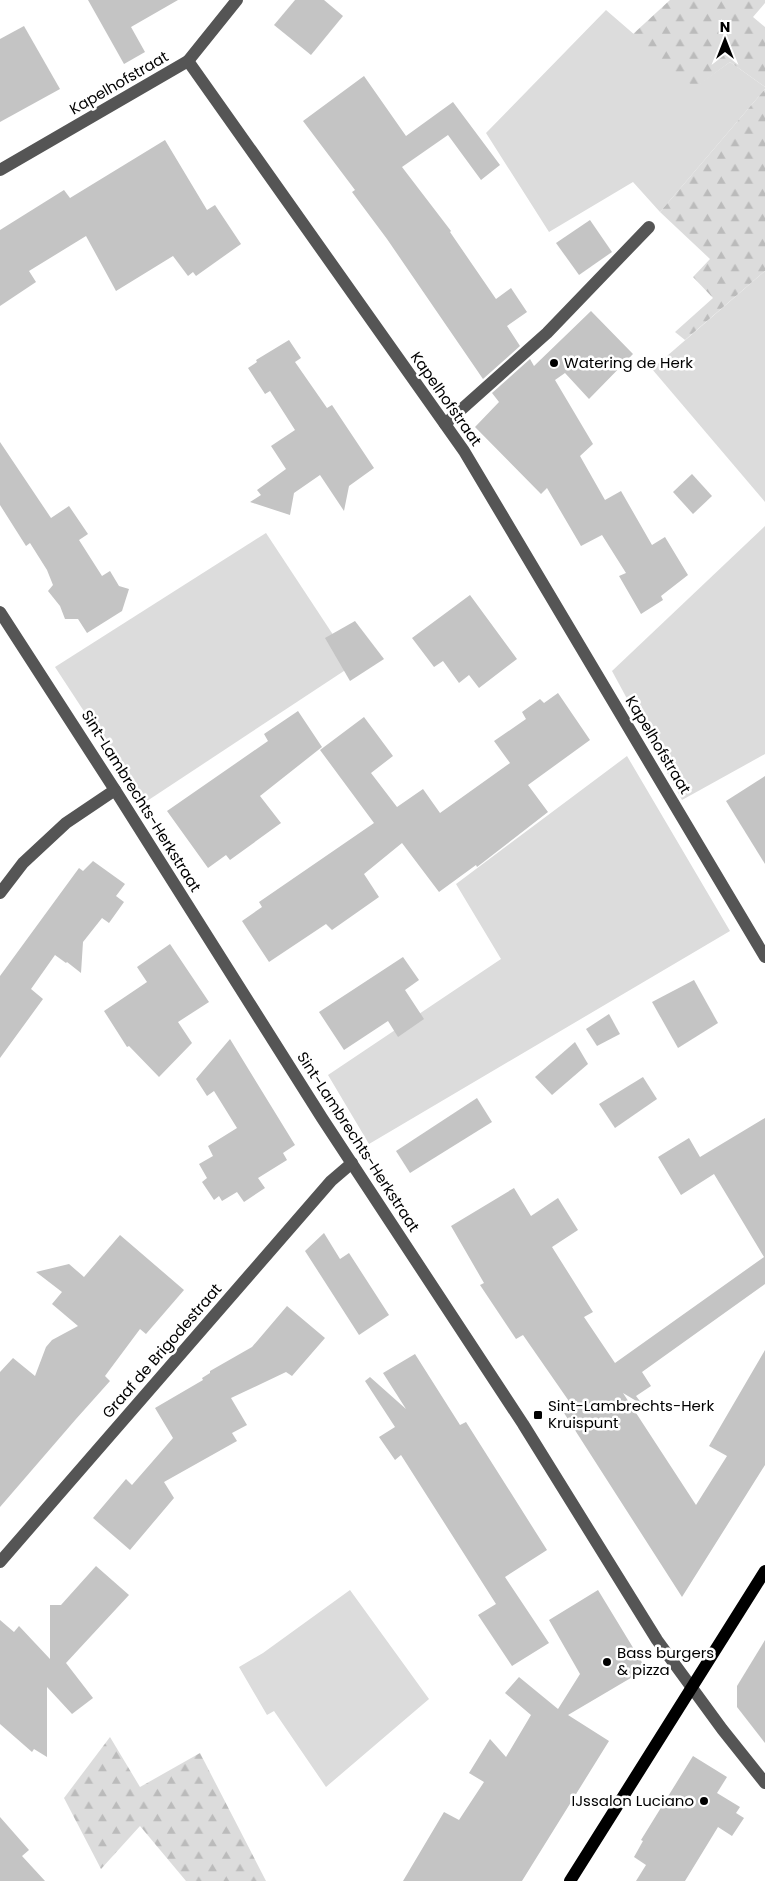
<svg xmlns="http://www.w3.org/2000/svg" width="765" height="1881" viewBox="0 0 765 1881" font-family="Poppins,sans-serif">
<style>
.grass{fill:#dcdcdc}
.forest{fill:url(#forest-firs)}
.building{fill:#c4c4c4}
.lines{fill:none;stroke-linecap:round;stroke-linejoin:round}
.minor{stroke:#555;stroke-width:12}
.major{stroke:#000;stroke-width:12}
.poi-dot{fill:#000;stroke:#fff;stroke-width:2}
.labels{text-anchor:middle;stroke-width:5;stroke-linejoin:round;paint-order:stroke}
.street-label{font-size:15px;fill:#000;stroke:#fff}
.poi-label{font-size:15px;fill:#000;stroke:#fff;text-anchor:start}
</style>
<defs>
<pattern id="forest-firs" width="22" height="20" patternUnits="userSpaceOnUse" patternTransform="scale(1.25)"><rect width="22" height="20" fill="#dcdcdc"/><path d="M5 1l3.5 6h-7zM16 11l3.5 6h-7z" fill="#bbb"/></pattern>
</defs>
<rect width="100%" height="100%" fill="#fff"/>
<g class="grass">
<path d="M606,10L695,87L730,62L765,87V89L660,212L633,182L549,232L486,133Z"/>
<path d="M765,271V502L652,369Z"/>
<path d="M765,526V754L682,800L612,671Z"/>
<path d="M266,533L353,665L144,803L55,667Z"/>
<path d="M627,756L730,931L369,1144L328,1075L501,959L456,884Z"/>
<path d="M350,1590L429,1699L326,1787L274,1711L267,1715L239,1667L263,1653Z"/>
</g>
<g class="forest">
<path d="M670,0H765V3L753,17L765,27V87L730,62L695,88L632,35Z"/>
<path d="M765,89V271L685,340L675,332L713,298L693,277L710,259L660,212Z"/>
<path d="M110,1737L140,1787L200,1753L266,1881H186L140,1826L101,1869L64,1798Z"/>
</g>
<g class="building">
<path d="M88,0H178L131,27L145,52L124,64Z"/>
<path d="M295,0H324L343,16L311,55L274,25Z"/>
<path d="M24,26L60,89L0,122V39Z"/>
<path d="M364,76L406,136L453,102L500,165L481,180L448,135L402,167L451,231L450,232L496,299L511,288L527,312L507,326L520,346L483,379L387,239L352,192L355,190L303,121Z"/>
<path d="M165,140L207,210L215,205L241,244L196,276L193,272L188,276L173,256L116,291L86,236L29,271L36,282L0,306V230L64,190L70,198Z"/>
<path d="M590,220L612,252L579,275L556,243Z"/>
<path d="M591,311L633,354L589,399L565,373L555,380L593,444L580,456L605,500L621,491L652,545L665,537L688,575L661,596L663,600L641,614L619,576L626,573L602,535L581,546L547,488L541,494L475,427L499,402L492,393L530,359L534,366Z"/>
<path d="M289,340L301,358L295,362L327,408L332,405L374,468L349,486L344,511L320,475L294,493L290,515L250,502L261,495L257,490L286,469L271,446L295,430L270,391L265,394L248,368L257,362L256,360Z"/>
<path d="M0,442L51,518L69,506L88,534L79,540L102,576L110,571L119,586L129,589L122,611L87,633L78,619H65L60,606L48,591L53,585L47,570L30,543L26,546L0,505Z"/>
<path d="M692,474L712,496L693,514L673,492Z"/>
<path d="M470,595L517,659L479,688L469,675L459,683L443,661L434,667L412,638Z"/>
<path d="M355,621L384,659L350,681L325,638Z"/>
<path d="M558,693L590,740L528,785L548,812L477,867L476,865L439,892L402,843L364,874L379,897L332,930L326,924L269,962L242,921L262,907L259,902L374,823L320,750L364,717L393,756L371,773L397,807L423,789L440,813L510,763L494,741L526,719L522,712L540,699L544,703Z"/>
<path d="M298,711L322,747L260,796L281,823L230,860L226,855L208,868L167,811L268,741L264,734Z"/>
<path d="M765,776V864L726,801Z"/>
<path d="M93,861L125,884L116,896L124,902L109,923L102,918L83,942L81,973L67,962L66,963L55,955L31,989L43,999L0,1058V976L79,868L83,871Z"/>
<path d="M170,944L209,1002L178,1022L192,1043L159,1077L129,1046L127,1047L104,1011L147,982L137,967Z"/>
<path d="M403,957L419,980L405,990L424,1019L398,1037L388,1021L344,1050L319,1012Z"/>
<path d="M694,980L718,1023L678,1048L652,1002Z"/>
<path d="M609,1014L620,1034L597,1046L586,1029Z"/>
<path d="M230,1039L295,1145L283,1153L287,1160L258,1178L265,1188L244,1202L237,1192L222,1201L219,1196L214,1200L202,1182L207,1178L199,1164L213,1156L208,1146L237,1128L214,1091L207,1096L196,1079Z"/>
<path d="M575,1042L588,1064L552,1095L535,1077Z"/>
<path d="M643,1077L657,1099L615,1128L599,1104Z"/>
<path d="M477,1098L492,1122L410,1173L396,1151Z"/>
<path d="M765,1118V1284L642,1372L651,1386L636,1396L643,1405L623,1393L696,1505L727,1456L709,1446L765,1350V1465L682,1597L564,1413L573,1407L523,1335L516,1339L480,1285L484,1283L451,1226L514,1188L531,1216L558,1198L578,1230L552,1247L593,1312L584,1317L615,1363L764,1257L714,1174L681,1195L658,1157L689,1138L700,1157Z"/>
<path d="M324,1233L340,1259L349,1253L389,1315L359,1335L305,1251Z"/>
<path d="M120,1235L184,1290L146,1334L140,1329L105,1376L110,1381L76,1419L0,1507V1372L13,1358L35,1376L46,1347L52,1340L78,1326L52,1304L62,1292L36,1272L69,1264L84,1277Z"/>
<path d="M287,1306L325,1338L292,1376L286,1372L231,1398L247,1425L232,1433L237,1441L164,1482L174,1498L130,1550L93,1518L126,1479L132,1485L173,1438L155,1408L203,1380L202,1378L210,1373V1371L252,1347Z"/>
<path d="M415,1354L460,1425L466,1422L547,1550L505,1577L549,1643L512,1666L478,1615L496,1604L401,1455L395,1460L379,1437L395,1427L365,1381L370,1377L406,1409L383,1373Z"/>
<path d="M96,1566L129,1595L66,1663L93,1698L72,1714L47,1687V1757L34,1749L32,1752L0,1724V1620L14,1632L19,1626L50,1659V1605H61Z"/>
<path d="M598,1590L646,1669L568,1715L609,1741L522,1881H403L444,1812L459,1820L484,1782L469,1773L490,1739L506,1757L531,1715L505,1693L519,1677L558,1709L580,1674L549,1620Z"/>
<path d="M765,1640V1743L737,1707V1686Z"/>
<path d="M693,1756L727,1777L717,1793L740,1807L736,1813L744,1818L732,1836L718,1827L685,1881H636L646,1865L634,1857L643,1841L641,1840Z"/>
<path d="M0,1817L29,1850L22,1856L45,1881H0Z"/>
</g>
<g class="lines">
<g class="minor">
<path d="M188,61L237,0"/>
<path d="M0,170L188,61L464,451L765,957"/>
<path d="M445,424L547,333L649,227"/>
<path d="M0,612L115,790L322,1118L523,1424L657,1640L722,1729L765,1783"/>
<path d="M0,893L23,863L66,823L115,790"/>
<path d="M0,1562L331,1181L352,1163"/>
</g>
<path class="major" d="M570,1881L765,1571"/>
</g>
<g class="poi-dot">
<circle cx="554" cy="363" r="5"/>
<rect x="533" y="1410" width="10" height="10" rx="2.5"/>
<circle cx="607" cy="1662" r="5"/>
<circle cx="704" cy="1801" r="5"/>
</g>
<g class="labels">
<g class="street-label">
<text transform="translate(119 83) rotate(-30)" y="5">Kapelhofstraat</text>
<text transform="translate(446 399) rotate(55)" y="5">Kapelhofstraat</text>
<text transform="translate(658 745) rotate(59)" y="5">Kapelhofstraat</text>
<text transform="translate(141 801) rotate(58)" y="5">Sint-Lambrechts-Herkstraat</text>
<text transform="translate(358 1142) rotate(57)" y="5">Sint-Lambrechts-Herkstraat</text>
<text transform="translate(162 1351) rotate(-49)" y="5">Graaf de Brigodestraat</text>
</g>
<g class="poi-label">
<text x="564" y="368">Watering de Herk</text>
<text x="548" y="1411">Sint-Lambrechts-Herk<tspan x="548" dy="17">Kruispunt</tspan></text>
<text x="617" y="1658">Bass burgers<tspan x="617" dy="17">&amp; pizza</tspan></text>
<text x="694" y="1806" text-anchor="end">IJssalon Luciano</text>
</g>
</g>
<g transform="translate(725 40)" stroke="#ffffff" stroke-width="4" paint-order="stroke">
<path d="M0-4L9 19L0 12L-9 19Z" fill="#000000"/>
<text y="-8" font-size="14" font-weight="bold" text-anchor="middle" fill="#000000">N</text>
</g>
</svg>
